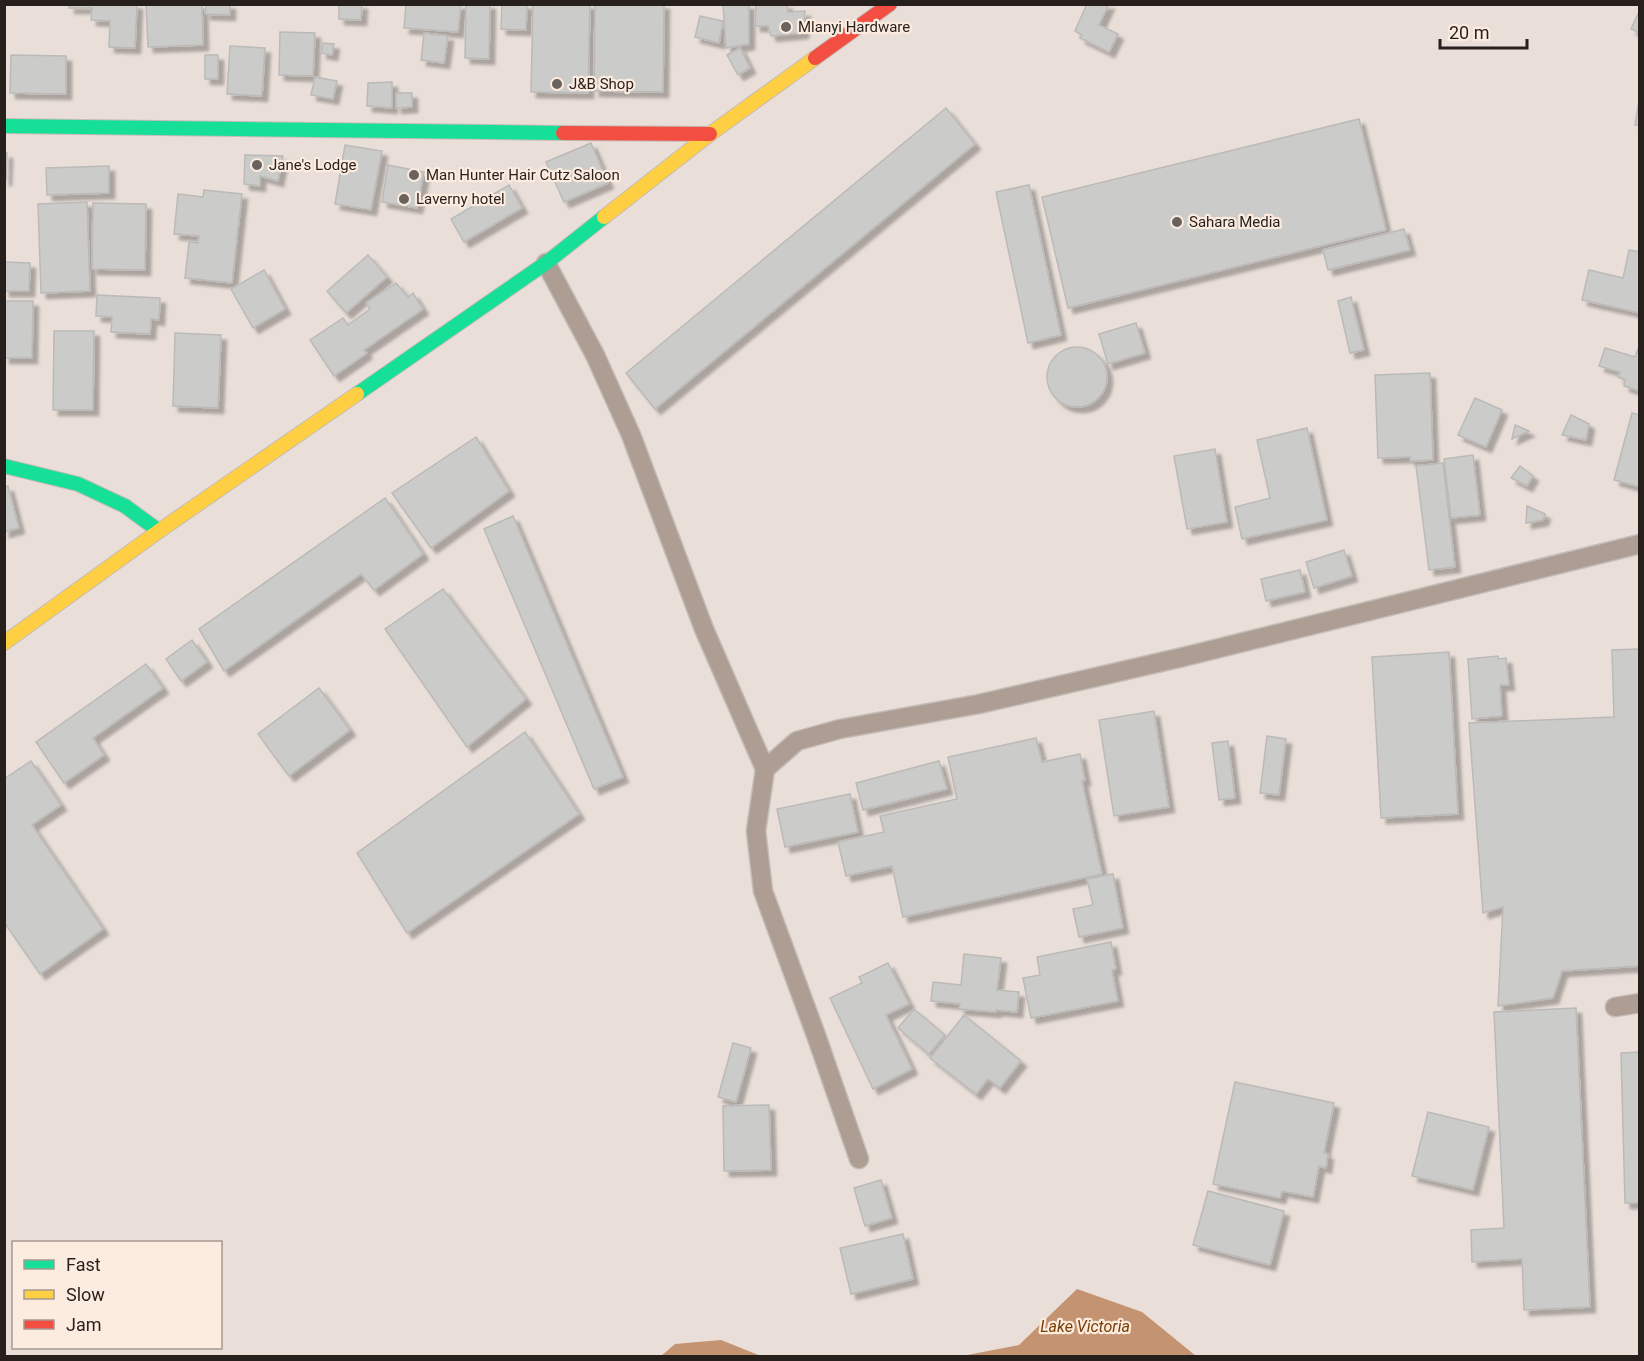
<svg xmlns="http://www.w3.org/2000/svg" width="1644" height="1361" viewBox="0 0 1644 1361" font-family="Roboto,sans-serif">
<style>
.water{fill:#c49472}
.building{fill:#cbcbc9;stroke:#bbbab8;stroke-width:1.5;filter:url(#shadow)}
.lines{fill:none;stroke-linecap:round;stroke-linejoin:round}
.lane-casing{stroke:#c4bcb8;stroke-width:21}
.fast-casing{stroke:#c4bcb8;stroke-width:16}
.slow-casing{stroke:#c4bcb8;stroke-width:16}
.jam-casing{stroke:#c4bcb8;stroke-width:16}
.lane{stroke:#ad9d93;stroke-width:18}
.fast{stroke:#16e098;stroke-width:14}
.slow{stroke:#ffcf43;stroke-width:14}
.jam{stroke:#f24e42;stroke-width:14}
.poi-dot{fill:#6a625d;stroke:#fcebdf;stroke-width:2}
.labels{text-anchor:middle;stroke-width:4.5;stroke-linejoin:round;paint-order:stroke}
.poi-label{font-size:15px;fill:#261f1b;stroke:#fcebdf;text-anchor:start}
.water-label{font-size:16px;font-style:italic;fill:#793d00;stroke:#fcebdf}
</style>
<defs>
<filter id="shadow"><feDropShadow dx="5.5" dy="5.5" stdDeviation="1.5" flood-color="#0004"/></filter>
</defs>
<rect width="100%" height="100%" fill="#e9ded8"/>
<g class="water">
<path d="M1077,1289L1142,1312L1196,1356H962L1019,1345Z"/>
<path d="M721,1340L761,1356H661L675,1344Z"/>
</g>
<g class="building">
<path d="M69,4H137L135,48L109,47L110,21L91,20L92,8H69Z"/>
<path d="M146,4H202L203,45L148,47Z"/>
<path d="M206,4H230V15L205,14Z"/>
<path d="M339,4H362L361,20L339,19Z"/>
<path d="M406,4H461L458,32L404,28Z"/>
<path d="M466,4H490L489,59L465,58Z"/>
<path d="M502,4H527L526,30L501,29Z"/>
<path d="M533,4H590L588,93L531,92Z"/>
<path d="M595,4H664L663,92L594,91Z"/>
<path d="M723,4H749V44L726,48Z"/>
<path d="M756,4H787L788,12L805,11L803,33L771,36L768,26H755Z"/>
<path d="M1087,4H1109L1099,25L1118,34L1109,52L1080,38L1082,35L1075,31Z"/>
<path d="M1640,10V33L1631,29Z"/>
<path d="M700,16L723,21L719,43L695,37Z"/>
<path d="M280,32L315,33L313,76L279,75Z"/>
<path d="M424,33L448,36L444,63L421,60Z"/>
<path d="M323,43L334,44L332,55L321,53Z"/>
<path d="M230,46L265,48L262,96L227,94Z"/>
<path d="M740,48L750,68L738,75L727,55Z"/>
<path d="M11,55L66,56V94L10,93Z"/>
<rect x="205" y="55" width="13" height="24"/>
<path d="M315,77L337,81L333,99L311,95Z"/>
<path d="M392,82V108L367,106L368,83Z"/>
<path d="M396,93H412V107L396,108Z"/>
<path d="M1640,95V125H1635Z"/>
<path d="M946,108L975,144L655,409L626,373Z"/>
<path d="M1359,119L1386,230L1068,308L1042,197Z"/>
<path d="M591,143L608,183L564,202L546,162Z"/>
<path d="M345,145L382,151L371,210L335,204Z"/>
<path d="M4,153H7L6,180H4Z"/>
<path d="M245,155L283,156L278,181L260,176V186L244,184Z"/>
<path d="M388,165L424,172L417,208L382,202Z"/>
<path d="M109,166V193L47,195L46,168Z"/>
<path d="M509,185L522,208L464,242L451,219Z"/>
<path d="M1029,185L1061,335L1028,343L996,192Z"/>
<path d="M204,190L242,194L232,283L185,278L189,242L198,243L199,236L174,234L178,194L203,197Z"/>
<path d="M87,202L90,291L41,293L38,204Z"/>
<path d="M93,203L146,204L145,270L92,269Z"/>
<path d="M1404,229L1410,250L1328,270L1323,250Z"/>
<path d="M1629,250L1640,252V313L1582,300L1589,270L1623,278Z"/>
<path d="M368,255L387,277L346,313L327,291Z"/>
<path d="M4,262L30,263L29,291H4Z"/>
<path d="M264,270L285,309L253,328L231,289Z"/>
<path d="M396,283L408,297L413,293L423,309L364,350L367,353L334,376L310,340L343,318L348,325L370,309L366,303Z"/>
<path d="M97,295L160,298L159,320L151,319L150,334L111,332L112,317L96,316Z"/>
<path d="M1351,297L1364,350L1350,353L1338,301Z"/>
<path d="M4,301H33L32,358H4Z"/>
<path d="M1136,323L1145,353L1108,364L1099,334Z"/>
<path d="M54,331H94L93,410H53Z"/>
<path d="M175,333L221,335L218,408L173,406Z"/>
<path d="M1640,344V391L1624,386L1625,380L1618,377L1620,372L1599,366L1605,348L1635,357Z"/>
<circle cx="1077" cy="377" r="30"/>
<path d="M1430,373L1433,460L1410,461V457L1378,458L1375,375Z"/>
<path d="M1475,398L1502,410L1486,447L1458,435Z"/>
<path d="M1632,413L1640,415V487L1614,480Z"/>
<path d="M1571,415L1589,424L1586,440L1562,435Z"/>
<path d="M1515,425L1529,431L1512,439Z"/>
<path d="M1307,428L1327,520L1242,539L1235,507L1270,498L1257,440Z"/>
<path d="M476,437L509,491L431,548L392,493Z"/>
<path d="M1215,449L1227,522L1187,529L1174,456Z"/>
<path d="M1473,455L1480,515L1451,518L1444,459Z"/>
<path d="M1443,463L1455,567L1429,570L1416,466Z"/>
<path d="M1520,466L1533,476L1527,486L1511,478Z"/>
<path d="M8,486L19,528L4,532V487Z"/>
<path d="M385,498L423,554L374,590L361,574L224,671L199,629Z"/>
<path d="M1527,506L1545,514L1543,520L1526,523Z"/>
<path d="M513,516L623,777L594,789L484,529Z"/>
<path d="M1344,550L1352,576L1314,588L1306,562Z"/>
<path d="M1300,570L1305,592L1266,601L1261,579Z"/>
<path d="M443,589L526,699L467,747L385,629Z"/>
<path d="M192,640L207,662L181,681L166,659Z"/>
<path d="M1640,649V966L1562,971L1553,998L1498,1006L1503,907L1483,913L1469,723L1614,717L1612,650Z"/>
<path d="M1449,652L1458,814L1381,818L1372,657Z"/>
<path d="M1498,656V659L1506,658L1509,685H1500L1502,716L1472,719L1468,659Z"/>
<path d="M146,664L163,688L93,738L104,755L64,783L36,742Z"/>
<path d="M319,688L350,730L289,776L258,734Z"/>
<path d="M1154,711L1169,807L1114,816L1099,720Z"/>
<path d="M525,732L579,814L407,933L357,853Z"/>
<path d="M1267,736L1286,739L1279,795L1260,793Z"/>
<path d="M1036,738L1042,762L1080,754L1085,780L1082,781L1102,874L903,917L892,866L846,876L838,842L884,832L880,816L957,799L948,757Z"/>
<path d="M1228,741L1235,798L1219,800L1212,743Z"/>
<path d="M31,761L61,805L32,825L103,929L40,974L4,922V779Z"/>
<path d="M939,761L947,789L863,810L856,783Z"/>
<path d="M850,794L858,832L785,847L777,809Z"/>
<path d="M1113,874L1123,928L1079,937L1073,909L1093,905L1087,879Z"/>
<path d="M1111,942L1116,969L1112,970L1118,1001L1031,1018L1023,978L1040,975L1037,957Z"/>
<path d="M964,954L1001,958L997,990L1019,992L1017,1012L996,1010V1012L959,1009L960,1004L931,1001L933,982L961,985Z"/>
<path d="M888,963L909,1004L886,1015L912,1069L873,1089L830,998L862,983L859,977Z"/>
<path d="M1576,1008L1590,1307L1524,1310L1522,1259L1472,1262L1471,1230L1504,1228L1494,1012Z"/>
<path d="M914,1009L945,1035L929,1054L898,1028Z"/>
<path d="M964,1015L1021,1061L1000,1088L988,1079L976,1094L930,1058Z"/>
<path d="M733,1043L751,1048L736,1102L718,1097Z"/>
<path d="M1640,1052V1203H1625L1621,1053Z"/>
<path d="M1235,1082L1334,1103L1324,1153L1328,1154L1326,1168L1319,1166L1313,1197L1282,1191L1280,1198L1213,1184Z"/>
<path d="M769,1105L771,1170L724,1171L723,1106Z"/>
<path d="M1428,1112L1489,1127L1473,1190L1412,1176Z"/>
<path d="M881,1180L892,1218L865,1226L854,1188Z"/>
<path d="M1208,1191L1284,1211L1270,1265L1193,1245Z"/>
<path d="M903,1234L913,1279L851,1294L840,1248Z"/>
</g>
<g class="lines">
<defs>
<g id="lane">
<path d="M546,263L595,355L631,435L704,629L765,769"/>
<path d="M1615,1007L1640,1003"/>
<path d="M859,1159L817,1038L763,891L756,831L765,769L797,741L840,729L979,704L1183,657L1640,544"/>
</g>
<g id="fast">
<path d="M4,126L563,133"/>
<path d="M357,394L546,263L604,217"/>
<path d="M4,466L78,484L125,506L159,531"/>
</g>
<g id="slow">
<path d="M604,217L710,134L815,58"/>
<path d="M4,643L159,531L357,394"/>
</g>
<g id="jam">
<path d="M815,58L890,4"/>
<path d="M563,133L710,134"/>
</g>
</defs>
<use href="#lane" class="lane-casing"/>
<use href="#fast" class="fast-casing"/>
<use href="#slow" class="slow-casing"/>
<use href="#jam" class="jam-casing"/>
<use href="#lane" class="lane"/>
<use href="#fast" class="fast"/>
<use href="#slow" class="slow"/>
<use href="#jam" class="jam"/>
</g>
<g class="poi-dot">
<circle cx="786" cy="27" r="6"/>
<circle cx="557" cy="84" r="6"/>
<circle cx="257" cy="165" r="6"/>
<circle cx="414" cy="175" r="6"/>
<circle cx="404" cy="199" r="6"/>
<circle cx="1177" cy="222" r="6"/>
</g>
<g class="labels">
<g class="poi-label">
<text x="798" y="32">Mlanyi Hardware</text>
<text x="569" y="89">J&amp;B Shop</text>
<text x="269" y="170">Jane's Lodge</text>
<text x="426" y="180">Man Hunter Hair Cutz Saloon</text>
<text x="416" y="204">Laverny hotel</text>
<text x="1189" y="227">Sahara Media</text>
</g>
<g class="water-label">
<text x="1085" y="1332">Lake Victoria</text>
</g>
</g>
<rect width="1644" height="1361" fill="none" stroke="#261f1b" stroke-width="12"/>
<rect x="12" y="1241" width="210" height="108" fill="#fcebdf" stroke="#a69991" stroke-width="1.5"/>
<rect x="24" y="1260" width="30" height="9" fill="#16e098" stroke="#a69991" stroke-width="1.5"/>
<text x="66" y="1271" font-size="18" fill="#261f1b">Fast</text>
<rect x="24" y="1290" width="30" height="9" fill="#ffcf43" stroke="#a69991" stroke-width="1.5"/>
<text x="66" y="1301" font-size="18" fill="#261f1b">Slow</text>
<rect x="24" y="1320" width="30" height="9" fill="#f24e42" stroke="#a69991" stroke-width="1.5"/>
<text x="66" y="1331" font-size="18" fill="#261f1b">Jam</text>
<path d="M1440 39v9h87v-9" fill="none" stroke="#261f1b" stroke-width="3"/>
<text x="1449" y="39" font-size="18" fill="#261f1b" stroke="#fcebdf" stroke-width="4.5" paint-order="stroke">20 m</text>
</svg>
